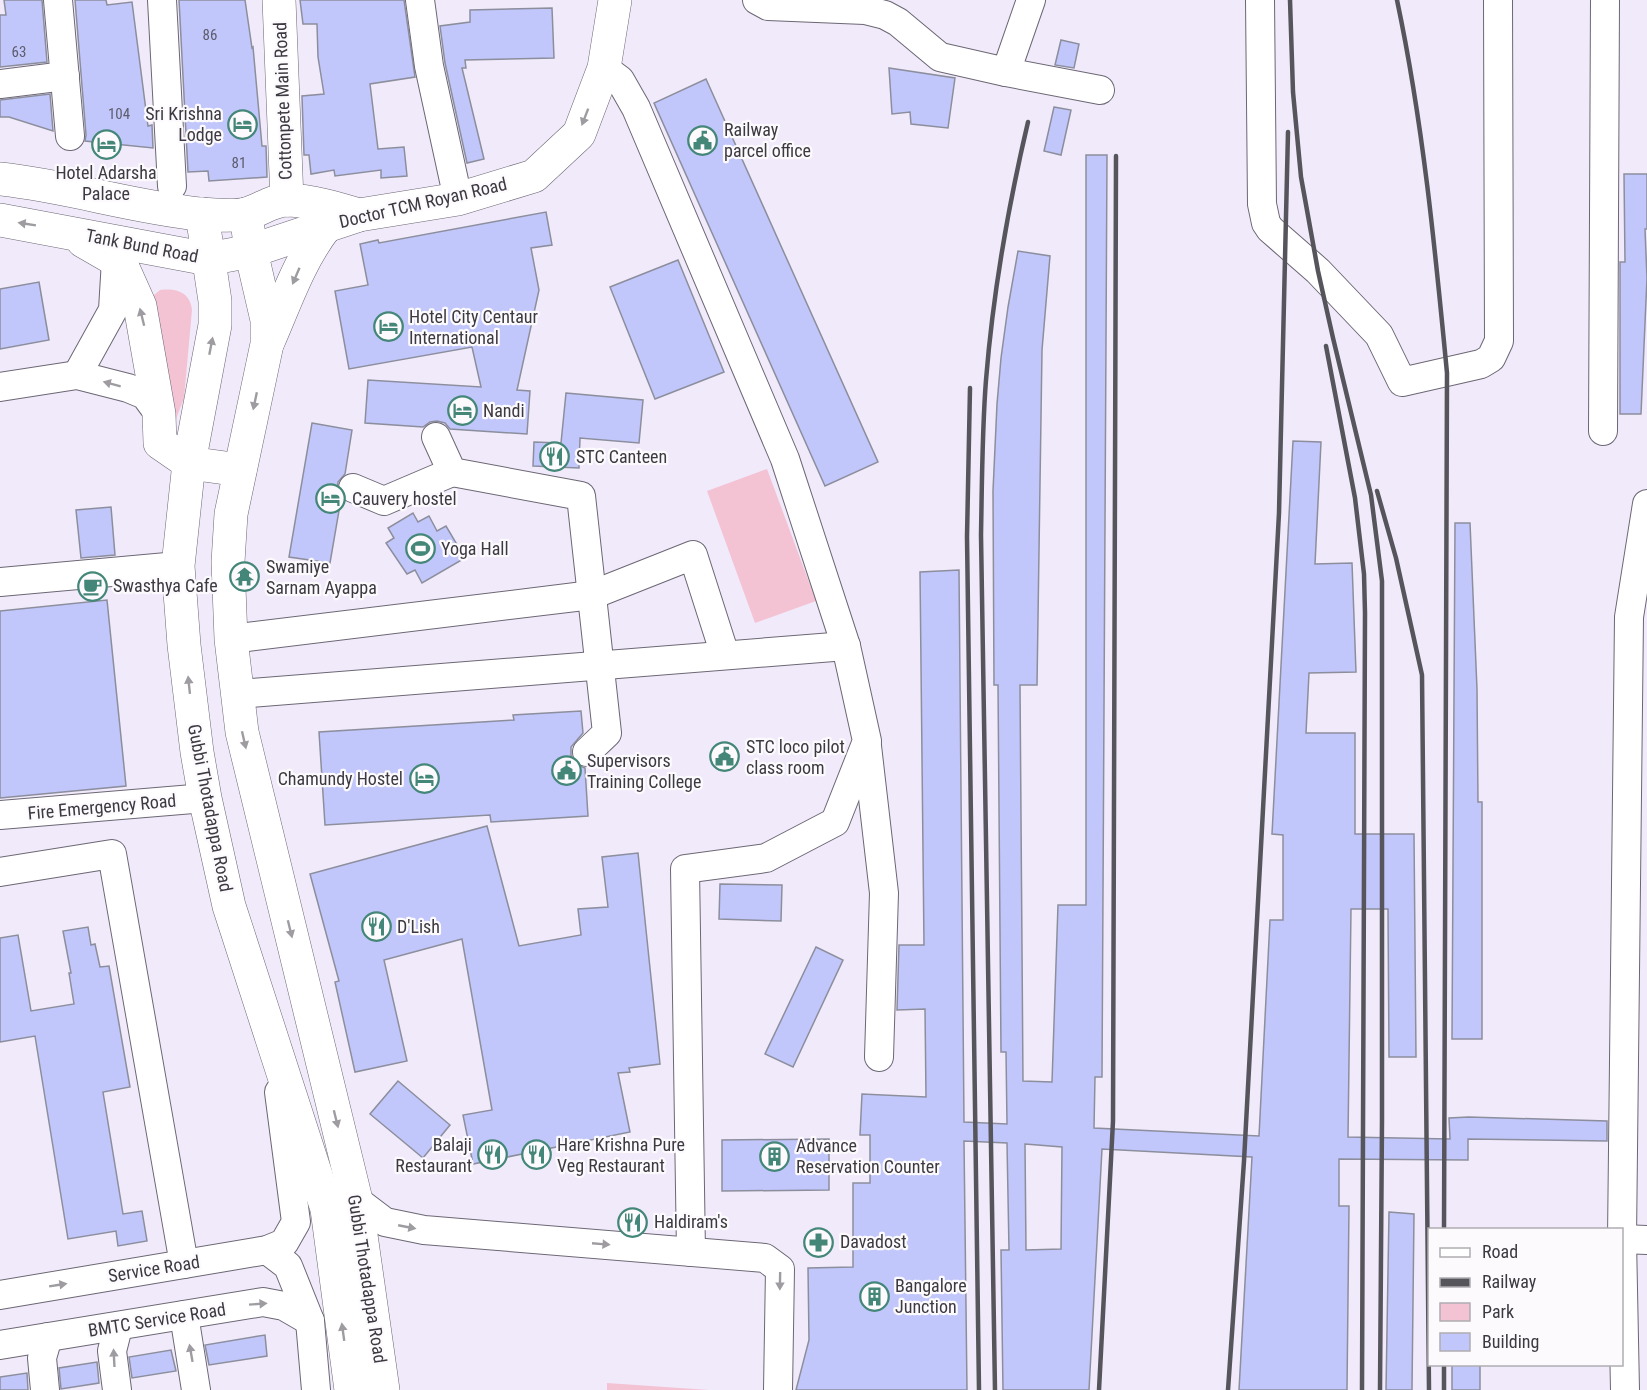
<svg xmlns="http://www.w3.org/2000/svg" width="1647" height="1390" viewBox="0 0 1647 1390" font-family="'Roboto Condensed',sans-serif">
<style>
.green{fill:#f3c3d4}
.building{fill:#c1c7fa;stroke:#8c8e9d;stroke-width:1.5;fill-rule:evenodd}
.lines{fill:none;stroke-linecap:round;stroke-linejoin:round}
.minor-casing{stroke:#6c6774;stroke-width:30}
.major-casing{stroke:#6c6774;stroke-width:34}
.minor{stroke:#fff;stroke-width:28}
.major{stroke:#fff;stroke-width:33}
.rail{stroke:#57555c;stroke-width:4.5}
.oneway{fill:#9e9ca0}
.labels{text-anchor:middle;stroke-width:4.5;stroke-linejoin:round;paint-order:stroke}
.number-label{font-size:15px;fill:#5d5d6e}
.street-label{font-size:18px;fill:#3c3a40;stroke:#fcfafd}
.poi-label{font-size:18px;fill:#3c3a40;stroke:#fcfafd;text-anchor:start}
</style>
<rect width="100%" height="100%" fill="#f1eafa"/>
<g class="green">
<path d="M160,290C176,288 190,292 192,310L184,398L173,427L153,302L154,295Z"/>
<path d="M767,469L816,601L755,623L707,491Z"/>
<path d="M607,1383L709,1390H607Z"/>
</g>
<g class="building">
<path d="M4,0H42L47,62L0,67V15H6Z"/>
<path d="M75,0H106L107,5L132,2L148,126L152,125L153,148L85,141L86,135Z"/>
<path d="M179,0H245L252,48L253,47L262,146H266L267,177L209,181L208,171L188,172Z"/>
<path d="M300,0H404L415,77L370,84L378,149L404,147L407,176L381,178V170L335,176L334,170L311,174L309,155H304L302,96L324,94L318,57L317,24H303Z"/>
<path d="M552,8L554,58L465,60L466,68H462L484,159L467,163L445,63L440,26L470,22V10Z"/>
<path d="M1061,40L1079,44L1074,68L1055,65Z"/>
<path d="M889,68L955,78L948,128L911,124L910,112L892,114Z"/>
<path d="M706,79L878,462L825,486L654,103Z"/>
<path d="M50,94L53,131L9,117H0V100Z"/>
<path d="M1054,107L1071,110L1061,155L1044,151Z"/>
<path d="M1086,155H1107L1102,1077H1095L1094,1128L1259,1136L1270,920H1283V835L1272,834L1293,441L1321,442L1315,564L1352,563L1356,672L1309,673L1306,733H1355V834H1414L1416,1057H1389L1388,909H1351L1348,1137L1450,1139L1449,1118L1469,1117L1607,1121V1141L1468,1139V1160L1339,1159V1206H1349L1347,1390H1239L1252,1157L1102,1149L1089,1390H1003L1001,1250H1009L1007,1143L964,1141L967,1390H796L809,1340L808,1268L853,1267V1183H870V1135H860L862,1094L926,1097L925,1009L897,1010L899,945H924L920,572L959,570L964,1122L1007,1124L1006,1052H1001L998,685H994L993,491L997,404L1001,358L1008,307L1018,251L1050,256L1042,350L1037,685H1020L1023,1081L1052,1082L1058,905H1086ZM1025,1144L1062,1147L1061,1249L1026,1250Z"/>
<path d="M1624,174H1647V229H1645L1647,278L1641,414H1620V262H1625Z"/>
<path d="M546,212L552,245L531,248L539,290L517,390L530,391L527,434L450,429L445,423L437,421L430,422L423,427L365,423L368,380L481,387L472,347L349,369L335,291L368,285L360,244L378,240L379,243Z"/>
<path d="M678,260L724,372L655,399L610,287Z"/>
<path d="M39,282L49,340L0,349V289Z"/>
<path d="M566,393L643,400L639,443L580,438L579,468L533,466L534,442L561,443Z"/>
<path d="M312,423L352,430L345,474L338,482L337,491L341,499L330,563L289,557Z"/>
<path d="M111,507L115,555L81,558L76,510Z"/>
<path d="M413,513L418,522L429,516L437,531L446,526L465,558L422,583L415,570L407,574L386,543L394,538L388,528Z"/>
<path d="M1455,523H1470L1477,689L1478,802H1482V1039H1452Z"/>
<path d="M107,600L126,786L0,798V611Z"/>
<path d="M581,711L583,733L571,747V755L575,764L585,768L588,816L491,822L490,815L325,825L319,732L514,720L513,715Z"/>
<path d="M487,826L519,946L581,935L578,909L608,907L602,857L638,853L660,1064L629,1068L630,1072L618,1073L630,1132L473,1164L463,1115L492,1110L462,939L384,960L407,1061L355,1072L335,982L339,981L310,874Z"/>
<path d="M720,884L782,885L781,921L719,919Z"/>
<path d="M88,927L91,945L95,944L100,967L109,966L130,1087L103,1092L123,1214L142,1211L147,1241L118,1246L116,1231L68,1239L35,1036L0,1042V938L18,935L31,1011L74,1004L69,973H71L63,931Z"/>
<path d="M816,947L843,960L793,1067L765,1054Z"/>
<path d="M398,1081L450,1125L423,1158L370,1114Z"/>
<path d="M829,1139V1190L722,1191V1140Z"/>
<path d="M1389,1212L1414,1214L1412,1390H1386Z"/>
<path d="M265,1335L267,1356L209,1365L205,1345Z"/>
<path d="M171,1350L176,1371L132,1378L129,1357Z"/>
<path d="M97,1362L99,1383L61,1389L59,1368Z"/>
<rect x="1452" y="1365" width="28" height="25"/>
<path d="M27,1373L28,1390H0V1377Z"/>
</g>
<g class="lines">
<defs>
<g id="minor">
<path d="M58,0L70,136"/>
<path d="M162,0L172,186"/>
<path d="M420,0L429,66L458,199"/>
<path d="M757,0L768,6L865,10L885,15L898,22L940,57L1006,72L1031,0"/>
<path d="M1260,0L1262,204L1266,223L1270,229L1318,271L1379,335L1402,382L1481,364L1491,358L1499,341L1498,0"/>
<path d="M604,68L620,80L636,108L785,459L846,646L867,741L835,822L766,858L685,869L691,1252"/>
<path d="M1006,72L1100,90"/>
<path d="M0,84L65,76"/>
<path d="M77,375L113,310L116,260"/>
<path d="M0,387L77,375L128,388L145,395L159,414"/>
<path d="M1603,431L1605,0"/>
<path d="M436,437L452,472L581,496L607,733L587,752"/>
<path d="M353,488L384,501L452,472"/>
<path d="M0,582L178,566"/>
<path d="M231,639L592,595L693,555L725,655"/>
<path d="M238,694L846,646"/>
<path d="M867,746L884,893L879,1057"/>
<path d="M0,815L205,798"/>
<path d="M0,872L112,854L184,1264"/>
<path d="M356,1200L385,1222L424,1230L765,1258L780,1269L778,1390"/>
<path d="M1622,1239L1647,1240"/>
<path d="M267,1250L288,1266L310,1321L316,1390"/>
<path d="M0,1295L267,1250L284,1243L296,1222L279,1092"/>
<path d="M184,1315L196,1390"/>
<path d="M0,1345L263,1302L284,1306L310,1321"/>
<path d="M45,1390L42,1358L48,1337"/>
<path d="M117,1390L112,1351L118,1327"/>
<path d="M1625,1390L1622,1239L1629,617L1647,504"/>
</g>
<g id="major">
<path d="M279,0L287,200"/>
<path d="M0,179C67,186 132,207 199,214C211,215 238,217 249,213C262,209 273,200 288,200C312,201 336,208 359,215"/>
<path d="M202,214L215,301V325L189,463L178,566L184,645L197,752L205,798L229,906L327,1209L351,1390"/>
<path d="M246,214L251,251L267,320V344L231,514L228,562L231,639L242,732L356,1200L383,1390"/>
<path d="M0,220L208,259L251,251L359,215L458,199L534,176L579,134L604,68L615,0"/>
<path d="M83,241L116,260L123,268L140,306L159,414L160,443L189,463L240,470"/>
<path d="M268,342C286,301 299,261 326,226"/>
</g>
</defs>
<use href="#minor" class="minor-casing"/>
<use href="#major" class="major-casing"/>
<use href="#minor" class="minor"/>
<use href="#major" class="major"/>
<g class="rail">
<path d="M1290,0L1293,92L1301,177L1318,271L1333,338L1371,495L1382,581V1120L1380,1390"/>
<path d="M1397,0C1423,123 1435,248 1447,373L1444,1230"/>
<path d="M1326,346L1355,498L1364,574L1365,613L1362,1390"/>
<path d="M970,388L967,537L979,1390"/>
<path d="M1377,491L1396,558L1422,675L1429,1390"/>
<path d="M995,1390L981,535C982,483 982,431 986,380C993,293 1008,207 1028,122"/>
<path d="M1099,1390L1113,1121L1116,156"/>
<path d="M1228,1390L1244,1161L1279,513L1288,132"/>
<path d="M1444,1390V1364"/>
</g>
</g>
<defs><path id="oneway-solid" d="M-6-.8H1V-3.2L6.5 0L1 3.2V.8H-6Z" transform="scale(1.5)"/></defs>
<g class="oneway">
<use href="#oneway-solid" transform="translate(585 117) rotate(111)"/>
<use href="#oneway-solid" transform="translate(27 224) rotate(-171)"/>
<use href="#oneway-solid" transform="translate(296 276) rotate(113)"/>
<use href="#oneway-solid" transform="translate(142 317) rotate(-104)"/>
<use href="#oneway-solid" transform="translate(211 346) rotate(-79)"/>
<use href="#oneway-solid" transform="translate(112 384) rotate(-165)"/>
<use href="#oneway-solid" transform="translate(255 401) rotate(102)"/>
<use href="#oneway-solid" transform="translate(189 685) rotate(-96)"/>
<use href="#oneway-solid" transform="translate(244 740) rotate(77)"/>
<use href="#oneway-solid" transform="translate(290 929) rotate(76)"/>
<use href="#oneway-solid" transform="translate(336 1119) rotate(76)"/>
<use href="#oneway-solid" transform="translate(407 1227) rotate(11)"/>
<use href="#oneway-solid" transform="translate(601 1244) rotate(5)"/>
<use href="#oneway-solid" transform="translate(780 1281) rotate(91)"/>
<use href="#oneway-solid" transform="translate(58 1285) rotate(-9)"/>
<use href="#oneway-solid" transform="translate(258 1304) rotate(-4)"/>
<use href="#oneway-solid" transform="translate(343 1332) rotate(-98)"/>
<use href="#oneway-solid" transform="translate(191 1353) rotate(-100)"/>
<use href="#oneway-solid" transform="translate(114 1358) rotate(-93)"/>
</g>
<defs>
<symbol id="hotel-ring" viewBox="-11 -11 22 22"><circle r="9.5" fill="#fcfafd" stroke="#448779" stroke-width="1.5"/><path d="M-6-4.5h1.5V1H6V5H4.5V3h-9V5H-6ZM-4 0a1.8 1.8 0 1 1 3.6 0ZM.5 0V-2.5h3Q6-2.5 6 0Z" fill="#448779"/></symbol>
<symbol id="civic-ring" viewBox="-11 -11 22 22"><circle r="9.5" fill="#fcfafd" stroke="#448779" stroke-width="1.5"/><path d="M-.6-6.5H3V-4.5H.6V-3L4-1V1h2V6H-6V1h2V-1L-.6-3ZM-1.2 2.5V6h2.4V2.5Z" fill="#448779"/></symbol>
<symbol id="restaurant-ring" viewBox="-11 -11 22 22"><circle r="9.5" fill="#fcfafd" stroke="#448779" stroke-width="1.5"/><path d="M-5-6h1v4h1v-4h1v4h1v-4h1v5L-1.5 .5V6h-2V.5L-5-1ZM5-6V6H3V1.5H1.5Q1.5-4 5-6Z" fill="#448779"/></symbol>
<symbol id="stadium-ring" viewBox="-11 -11 22 22"><circle r="9.5" fill="#fcfafd" stroke="#448779" stroke-width="1.5"/><path d="M0-5a6.5 5 0 1 0 0 10a6.5 5 0 1 0 0-10ZM-3.5-1.8h7v3.6h-7Z" fill="#448779"/></symbol>
<symbol id="temple-ring" viewBox="-11 -11 22 22"><circle r="9.5" fill="#fcfafd" stroke="#448779" stroke-width="1.5"/><path d="M0-6L5-2H3V0L6.5 2.5H4V6H1.5V3h-3V6H-4V2.5H-6.5L-3 0V-2H-5Z" fill="#448779"/></symbol>
<symbol id="cafe-ring" viewBox="-11 -11 22 22"><circle r="9.5" fill="#fcfafd" stroke="#448779" stroke-width="1.5"/><path d="M-5.5-4.5H6V0H3Q3 3.5 0 3.5H-2.5Q-5.5 3.5-5.5 0ZM3-3.2v2h1.7v-2ZM-6 4.5H4V6H-6Z" fill="#448779"/></symbol>
<symbol id="building-ring" viewBox="-11 -11 22 22"><circle r="9.5" fill="#fcfafd" stroke="#448779" stroke-width="1.5"/><path d="M-4-6H4V6H1V3H-1V6H-4ZM-2.5-4.3h1.7v1.8h-1.7ZM.8-4.3h1.7v1.8H.8ZM-2.5-1h1.7V.8h-1.7ZM.8-1h1.7V.8H.8Z" fill="#448779"/></symbol>
<symbol id="pharmacy-ring" viewBox="-11 -11 22 22"><circle r="9.5" fill="#fcfafd" stroke="#448779" stroke-width="1.5"/><path d="M-2-6h4v4h4v4h-4v4h-4v-4h-4v-4h4Z" fill="#448779"/></symbol>
</defs>
<g fill-rule="evenodd">
<use href="#hotel-ring" x="226" y="108" width="33" height="33"/>
<use href="#civic-ring" x="686" y="124" width="33" height="33"/>
<use href="#hotel-ring" x="90" y="128" width="33" height="33"/>
<use href="#hotel-ring" x="372" y="310" width="33" height="33"/>
<use href="#hotel-ring" x="446" y="394" width="33" height="33"/>
<use href="#restaurant-ring" x="538" y="440" width="33" height="33"/>
<use href="#hotel-ring" x="314" y="482" width="33" height="33"/>
<use href="#stadium-ring" x="404" y="532" width="33" height="33"/>
<use href="#temple-ring" x="228" y="560" width="33" height="33"/>
<use href="#cafe-ring" x="76" y="570" width="33" height="33"/>
<use href="#civic-ring" x="708" y="740" width="33" height="33"/>
<use href="#civic-ring" x="550" y="754" width="33" height="33"/>
<use href="#hotel-ring" x="408" y="762" width="33" height="33"/>
<use href="#restaurant-ring" x="360" y="910" width="33" height="33"/>
<use href="#restaurant-ring" x="476" y="1138" width="33" height="33"/>
<use href="#restaurant-ring" x="520" y="1138" width="33" height="33"/>
<use href="#building-ring" x="758" y="1140" width="33" height="33"/>
<use href="#restaurant-ring" x="616" y="1206" width="33" height="33"/>
<use href="#pharmacy-ring" x="802" y="1226" width="33" height="33"/>
<use href="#building-ring" x="858" y="1280" width="33" height="33"/>
</g>
<g class="labels">
<g class="number-label">
<text x="210" y="40">86</text>
<text x="19" y="57">63</text>
<text x="119" y="119">104</text>
<text x="239" y="168">81</text>
</g>
<g class="street-label">
<text transform="translate(283 101) rotate(-92)" y="6">Cottonpete Main Road</text>
<text transform="translate(423 203) rotate(-13)" y="6">Doctor TCM Royan Road</text>
<text transform="translate(142 246) rotate(11)" y="6">Tank Bund Road</text>
<text transform="translate(102 807) rotate(-5)" y="6">Fire Emergency Road</text>
<text transform="translate(210 808) rotate(79)" y="6">Gubbi Thotadappa Road</text>
<text transform="translate(154 1269) rotate(-9)" y="6">Service Road</text>
<text transform="translate(367 1279) rotate(81)" y="6">Gubbi Thotadappa Road</text>
<text transform="translate(157 1320) rotate(-9)" y="6">BMTC Service Road</text>
</g>
<g class="poi-label">
<text x="222" y="120" text-anchor="end">Sri Krishna<tspan x="222" dy="21">Lodge</tspan></text>
<text x="724" y="136">Railway<tspan x="724" dy="21">parcel office</tspan></text>
<text x="106" y="179" text-anchor="middle">Hotel Adarsha<tspan x="106" dy="21">Palace</tspan></text>
<text x="409" y="323">Hotel City Centaur<tspan x="409" dy="21">International</tspan></text>
<text x="483" y="417">Nandi</text>
<text x="576" y="463">STC Canteen</text>
<text x="352" y="505">Cauvery hostel</text>
<text x="441" y="555">Yoga Hall</text>
<text x="266" y="573">Swamiye<tspan x="266" dy="21">Sarnam Ayappa</tspan></text>
<text x="113" y="592">Swasthya Cafe</text>
<text x="746" y="753">STC loco pilot<tspan x="746" dy="21">class room</tspan></text>
<text x="587" y="767">Supervisors<tspan x="587" dy="21">Training College</tspan></text>
<text x="403" y="785" text-anchor="end">Chamundy Hostel</text>
<text x="397" y="933">D'Lish</text>
<text x="472" y="1151" text-anchor="end">Balaji<tspan x="472" dy="21">Restaurant</tspan></text>
<text x="557" y="1151">Hare Krishna Pure<tspan x="557" dy="21">Veg Restaurant</tspan></text>
<text x="796" y="1152">Advance<tspan x="796" dy="21">Reservation Counter</tspan></text>
<text x="654" y="1228">Haldiram's</text>
<text x="840" y="1248">Davadost</text>
<text x="895" y="1292">Bangalore<tspan x="895" dy="21">Junction</tspan></text>
</g>
</g>
<rect x="1428" y="1228" width="195" height="138" fill="#fcfafd" stroke="#afadb1" stroke-width="1.5"/>
<rect x="1440" y="1248" width="30" height="9" fill="#ffffff" stroke="#afadb1" stroke-width="1.5"/>
<text x="1482" y="1258" font-size="18" fill="#3c3a40">Road</text>
<rect x="1440" y="1278" width="30" height="9" fill="#57555c" stroke="#afadb1" stroke-width="1.5"/>
<text x="1482" y="1288" font-size="18" fill="#3c3a40">Railway</text>
<rect x="1440" y="1303" width="30" height="18" fill="#f3c3d4" stroke="#afadb1" stroke-width="1.5"/>
<text x="1482" y="1318" font-size="18" fill="#3c3a40">Park</text>
<rect x="1440" y="1333" width="30" height="18" fill="#c1c7fa" stroke="#afadb1" stroke-width="1.5"/>
<text x="1482" y="1348" font-size="18" fill="#3c3a40">Building</text>
</svg>
